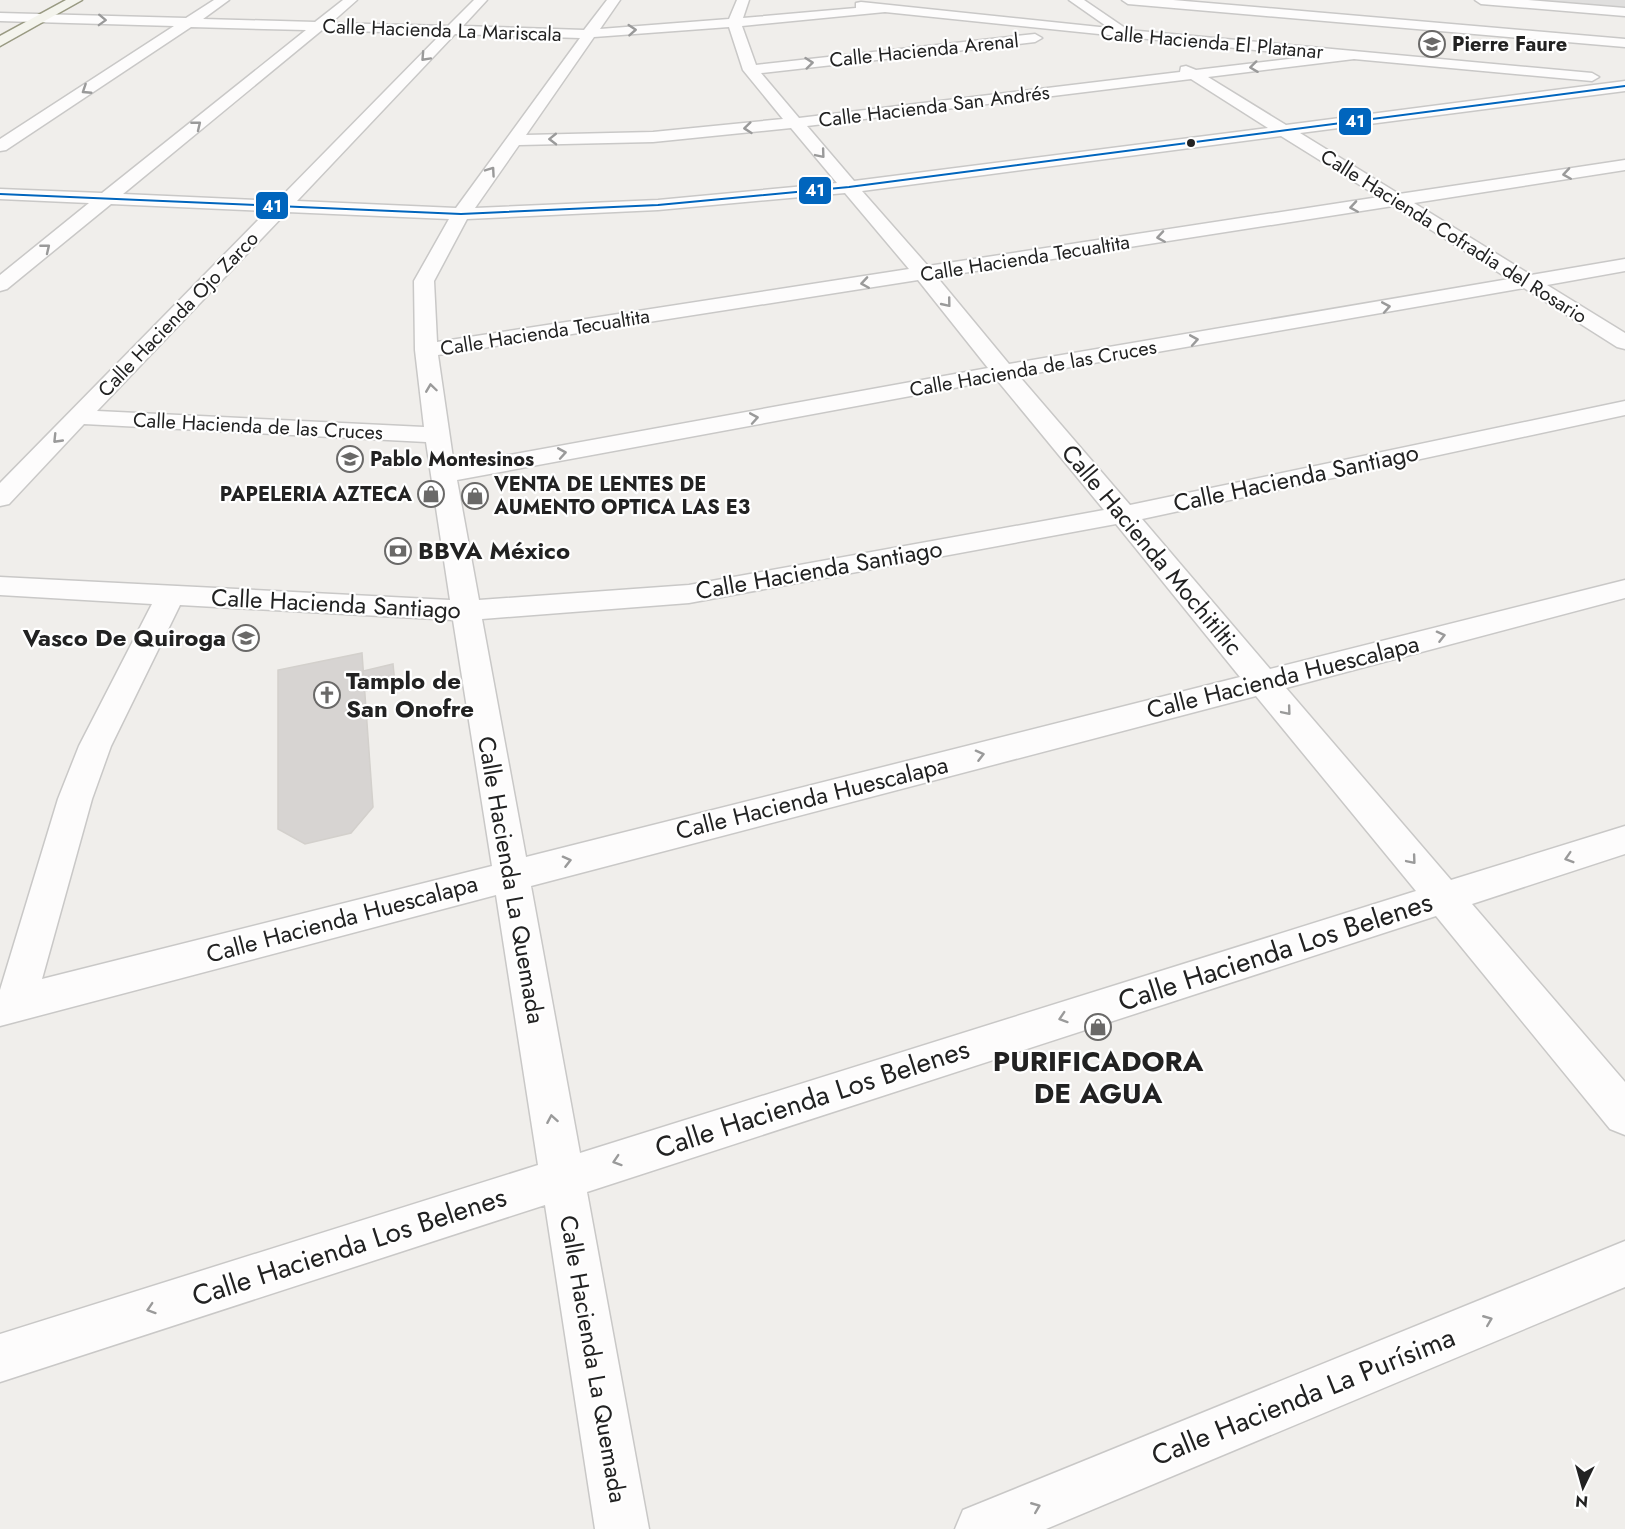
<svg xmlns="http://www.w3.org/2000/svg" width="1625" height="1529" viewBox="0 0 1625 1529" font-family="Jost,sans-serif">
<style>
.parking{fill:#e0dfde}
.building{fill:#d7d4d2;stroke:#d3d0cc;stroke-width:1.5}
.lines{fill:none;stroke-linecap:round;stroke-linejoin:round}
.minor-casing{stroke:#c9c8c7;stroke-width:3}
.secondary-casing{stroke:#999a82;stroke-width:3}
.minor{fill:#fdfcfc;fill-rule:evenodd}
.secondary{fill:#f4f4ed;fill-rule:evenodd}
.bus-1-casing{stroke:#fff;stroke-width:4.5}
.bus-1{stroke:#0065bd;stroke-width:2}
.oneway{stroke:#9a9a9a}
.bus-dot{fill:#222;stroke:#fff;stroke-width:2}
.labels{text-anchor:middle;stroke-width:4.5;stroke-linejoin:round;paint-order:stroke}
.far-street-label{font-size:20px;fill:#222;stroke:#fff}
.far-poi-label{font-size:20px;font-weight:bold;fill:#222;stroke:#fff;text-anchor:start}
.street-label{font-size:24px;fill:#222;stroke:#fff}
.poi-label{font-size:24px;font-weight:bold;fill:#222;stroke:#fff;text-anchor:start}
.near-street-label{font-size:28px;fill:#222;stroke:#fff}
.near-poi-label{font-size:28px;font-weight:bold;fill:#222;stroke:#fff}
.line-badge{stroke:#fff;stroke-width:2}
.badge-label{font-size:16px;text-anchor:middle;font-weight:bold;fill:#fff}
</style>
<rect width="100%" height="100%" fill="#f0eeeb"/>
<path class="parking" d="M1517,0H1625V9Z"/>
<g class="building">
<path d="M362,653L373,807L351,833L305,844L278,829V670Z"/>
<path d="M393,664L395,684L365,691L363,671Z"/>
</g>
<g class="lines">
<defs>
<g id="minor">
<path d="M214,0H229L203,19L315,22L343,0H357L331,23L448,26L474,0H487L463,26L584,30L607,0H620L600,29L729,19L737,0H749L743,18L856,8V3L861,2L1109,28L1069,0H1084L1128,30L1592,73L1599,77L1592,81L1354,59L1208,77L1286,125L1625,81V91L1300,133L1399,194L1625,160V170L1414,203L1531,275L1625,259V271L1547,285L1625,333V349L1617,347L1524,288L1019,376L1130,505L1625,401V415L1142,519L1270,669L1625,580V598L1286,688L1451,880L1625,826V854L1472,904L1625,1082V1135L1610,1129L1436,916L587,1192L649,1529H595L545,1205L0,1382V1334L538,1165L496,895L0,1026V990L58,799L79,746L152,604L0,595V577L450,600L426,442L84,424L9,504L0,506V483L267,211L111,204L7,289L0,291V275L89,203L0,199V189L102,193L306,30L191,27L6,150L0,151V139L174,26L0,21V13L186,18ZM885,12L1314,56L1196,70L1186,66L1181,67L1180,72L799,118L761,73L1035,42L1042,38L1035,34L756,65L742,26ZM729,27L743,70L783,119L653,132L526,135L594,37ZM322,30L441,34L277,201L123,194ZM455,34L580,38L456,208L297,201ZM1191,79L1268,128L854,181L807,126ZM791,128L837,183L658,200L475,208L519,145L653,142ZM1281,136L1379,197L928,266L862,191ZM845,193L909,269L437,342L434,281L467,219L658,210ZM1393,206L1509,279L1009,364L937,277ZM287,212L449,219L414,281L415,350L424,427L97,411ZM918,280L988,368L454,465L438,355ZM997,380L1104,510L689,585L479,600L457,480ZM1116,524L1240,677L526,857L482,619L689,603ZM180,605L453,620L492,866L42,979L92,799L111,746ZM1256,696L1416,891L580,1153L531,886Z"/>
<path d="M1122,0H1173L1625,39V47L1128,4Z"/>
<path d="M1475,0H1528L1625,8V16L1481,4Z"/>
<path d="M1625,1241V1287L1046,1529H955L963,1510Z"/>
</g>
<path id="secondary" d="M66,0H82L0,46V36Z"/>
</defs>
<use href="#minor" class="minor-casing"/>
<use href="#secondary" class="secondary-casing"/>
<use href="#minor" class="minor"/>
<use href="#secondary" class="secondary"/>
<defs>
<path id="bus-1" d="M0,194L461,214L658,205L849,187L1625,86"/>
</defs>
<use href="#bus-1" class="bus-1-casing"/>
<use href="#bus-1" class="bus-1"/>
</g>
<defs><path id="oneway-chevron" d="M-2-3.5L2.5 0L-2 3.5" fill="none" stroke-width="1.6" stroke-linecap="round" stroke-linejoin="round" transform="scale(1.5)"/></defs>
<g class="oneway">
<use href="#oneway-chevron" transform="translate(102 20) rotate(2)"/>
<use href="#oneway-chevron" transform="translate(632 30) rotate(-4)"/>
<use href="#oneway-chevron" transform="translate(425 57) rotate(133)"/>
<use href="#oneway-chevron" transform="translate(809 63) rotate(-6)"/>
<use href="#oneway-chevron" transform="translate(1254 67) rotate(173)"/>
<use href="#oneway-chevron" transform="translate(86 90) rotate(147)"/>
<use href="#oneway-chevron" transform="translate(197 125) rotate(-39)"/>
<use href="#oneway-chevron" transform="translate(748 128) rotate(174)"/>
<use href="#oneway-chevron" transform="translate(553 139) rotate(179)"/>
<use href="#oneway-chevron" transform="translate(821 154) rotate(50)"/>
<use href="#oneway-chevron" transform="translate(491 171) rotate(-55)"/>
<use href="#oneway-chevron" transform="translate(1567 174) rotate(171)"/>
<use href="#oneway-chevron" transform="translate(1354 207) rotate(171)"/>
<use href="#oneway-chevron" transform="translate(1161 237) rotate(171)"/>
<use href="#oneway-chevron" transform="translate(46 248) rotate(-39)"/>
<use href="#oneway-chevron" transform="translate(865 283) rotate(171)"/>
<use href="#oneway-chevron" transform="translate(947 303) rotate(51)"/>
<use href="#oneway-chevron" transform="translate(1386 307) rotate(-10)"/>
<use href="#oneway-chevron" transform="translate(1194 340) rotate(-10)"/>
<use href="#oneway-chevron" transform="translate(431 388) rotate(-98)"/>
<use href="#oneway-chevron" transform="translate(754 418) rotate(-10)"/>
<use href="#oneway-chevron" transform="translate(57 439) rotate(134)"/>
<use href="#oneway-chevron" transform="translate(562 453) rotate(-10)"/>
<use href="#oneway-chevron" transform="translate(1441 636) rotate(-14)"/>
<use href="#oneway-chevron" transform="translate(1287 711) rotate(50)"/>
<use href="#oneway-chevron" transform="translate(980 755) rotate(-14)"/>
<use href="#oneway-chevron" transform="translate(1569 858) rotate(163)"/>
<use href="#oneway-chevron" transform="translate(1412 860) rotate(50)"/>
<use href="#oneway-chevron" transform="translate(567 861) rotate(-14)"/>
<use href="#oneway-chevron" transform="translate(1063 1018) rotate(162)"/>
<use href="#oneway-chevron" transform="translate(552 1119) rotate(-100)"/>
<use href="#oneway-chevron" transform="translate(617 1161) rotate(162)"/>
<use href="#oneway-chevron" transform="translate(151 1309) rotate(162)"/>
<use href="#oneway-chevron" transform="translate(1488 1320) rotate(-22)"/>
<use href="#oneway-chevron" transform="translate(1036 1507) rotate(-22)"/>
</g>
<defs>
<symbol id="school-ring" viewBox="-11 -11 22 22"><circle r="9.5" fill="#fff" stroke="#6a6968" stroke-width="1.5"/><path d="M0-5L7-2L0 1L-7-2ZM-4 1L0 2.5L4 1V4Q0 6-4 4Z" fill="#6a6968"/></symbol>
<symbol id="shop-ring" viewBox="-11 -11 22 22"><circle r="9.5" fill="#fff" stroke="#6a6968" stroke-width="1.5"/><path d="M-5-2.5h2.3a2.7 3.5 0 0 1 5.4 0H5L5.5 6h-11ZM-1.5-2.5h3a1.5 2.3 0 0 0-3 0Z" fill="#6a6968"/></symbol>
<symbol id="bank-ring" viewBox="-11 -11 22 22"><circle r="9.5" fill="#fff" stroke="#6a6968" stroke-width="1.5"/><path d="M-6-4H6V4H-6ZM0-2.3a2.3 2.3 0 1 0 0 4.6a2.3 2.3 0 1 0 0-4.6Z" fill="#6a6968"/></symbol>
<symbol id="church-ring" viewBox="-11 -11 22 22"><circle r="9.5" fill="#fff" stroke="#6a6968" stroke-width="1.5"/><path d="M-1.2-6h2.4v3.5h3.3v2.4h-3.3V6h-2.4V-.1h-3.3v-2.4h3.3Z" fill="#6a6968"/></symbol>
</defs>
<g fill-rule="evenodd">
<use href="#school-ring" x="1417" y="29" width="30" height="30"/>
<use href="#school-ring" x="335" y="444" width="30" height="30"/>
<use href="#shop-ring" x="416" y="479" width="30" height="30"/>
<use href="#shop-ring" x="460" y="481" width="30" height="30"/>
<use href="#bank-ring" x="383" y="536" width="30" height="30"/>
<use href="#school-ring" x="231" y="623" width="30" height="30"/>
<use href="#church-ring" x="312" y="680" width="30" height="30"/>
<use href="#shop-ring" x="1083" y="1012" width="30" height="30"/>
</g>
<circle class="bus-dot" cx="1191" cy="143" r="5"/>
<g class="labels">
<g class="far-street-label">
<text transform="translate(442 30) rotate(2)" y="7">Calle Hacienda La Mariscala</text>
<text transform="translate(1212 42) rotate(5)" y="7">Calle Hacienda El Platanar</text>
<text transform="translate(924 50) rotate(-6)" y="7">Calle Hacienda Arenal</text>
<text transform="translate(934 106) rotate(-7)" y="7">Calle Hacienda San Andrés</text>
<text transform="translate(1454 236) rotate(32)" y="7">Calle Hacienda Cofradia del Rosario</text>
<text transform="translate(1025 258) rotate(-9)" y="7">Calle Hacienda Tecualtita</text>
<text transform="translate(178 314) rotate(-46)" y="7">Calle Hacienda Ojo Zarco</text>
<text transform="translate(545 332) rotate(-9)" y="7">Calle Hacienda Tecualtita</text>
<text transform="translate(1033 368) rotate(-10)" y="7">Calle Hacienda de las Cruces</text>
<text transform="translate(258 426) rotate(3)" y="7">Calle Hacienda de las Cruces</text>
</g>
<g class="far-poi-label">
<text x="1452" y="51">Pierre Faure</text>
<text x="370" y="466">Pablo Montesinos</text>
<text x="494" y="491">VENTA DE LENTES DE<tspan x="494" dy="23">AUMENTO OPTICA LAS E3</tspan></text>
<text x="412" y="501" text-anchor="end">PAPELERIA AZTECA</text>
</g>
<g class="street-label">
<text transform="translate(1296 478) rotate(-12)" y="8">Calle Hacienda Santiago</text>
<text transform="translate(1152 550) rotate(50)" y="8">Calle Hacienda Mochitiltic</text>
<text transform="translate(819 570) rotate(-10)" y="8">Calle Hacienda Santiago</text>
<text transform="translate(336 604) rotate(3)" y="8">Calle Hacienda Santiago</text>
<text transform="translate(1283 677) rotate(-14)" y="8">Calle Hacienda Huescalapa</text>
<text transform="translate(812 798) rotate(-14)" y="8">Calle Hacienda Huescalapa</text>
<text transform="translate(511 880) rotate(80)" y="8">Calle Hacienda La Quemada</text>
<text transform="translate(342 919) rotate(-15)" y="8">Calle Hacienda Huescalapa</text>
<text transform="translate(593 1359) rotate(80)" y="8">Calle Hacienda La Quemada</text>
</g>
<g class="poi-label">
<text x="418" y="559">BBVA México</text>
<text x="226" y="646" text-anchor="end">Vasco De Quiroga</text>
<text x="346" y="689">Tamplo de<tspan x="346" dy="28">San Onofre</tspan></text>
</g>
<g class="near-street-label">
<text transform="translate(1275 951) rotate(-18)" y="10">Calle Hacienda Los Belenes</text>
<text transform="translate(812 1098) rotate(-18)" y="10">Calle Hacienda Los Belenes</text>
<text transform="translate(349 1246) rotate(-18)" y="10">Calle Hacienda Los Belenes</text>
<text transform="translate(1303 1396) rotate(-22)" y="10">Calle Hacienda La Purísima</text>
</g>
<g class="near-poi-label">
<text x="1098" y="1071">PURIFICADORA<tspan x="1098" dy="32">DE AGUA</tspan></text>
</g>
</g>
<g class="line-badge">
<rect x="1338" y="107" width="34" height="29" rx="6" fill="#0065bd"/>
<rect x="798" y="176" width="34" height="29" rx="6" fill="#0065bd"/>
<rect x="255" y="191" width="34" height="29" rx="6" fill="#0065bd"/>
</g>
<g class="badge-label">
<text x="1355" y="127">41</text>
<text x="815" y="196">41</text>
<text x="272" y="212">41</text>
</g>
<g transform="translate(1583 1487) rotate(185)" stroke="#ffffff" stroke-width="4.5" paint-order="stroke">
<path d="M0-4.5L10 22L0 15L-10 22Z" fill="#222222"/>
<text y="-9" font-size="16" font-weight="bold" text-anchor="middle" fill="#222222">N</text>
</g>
</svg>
